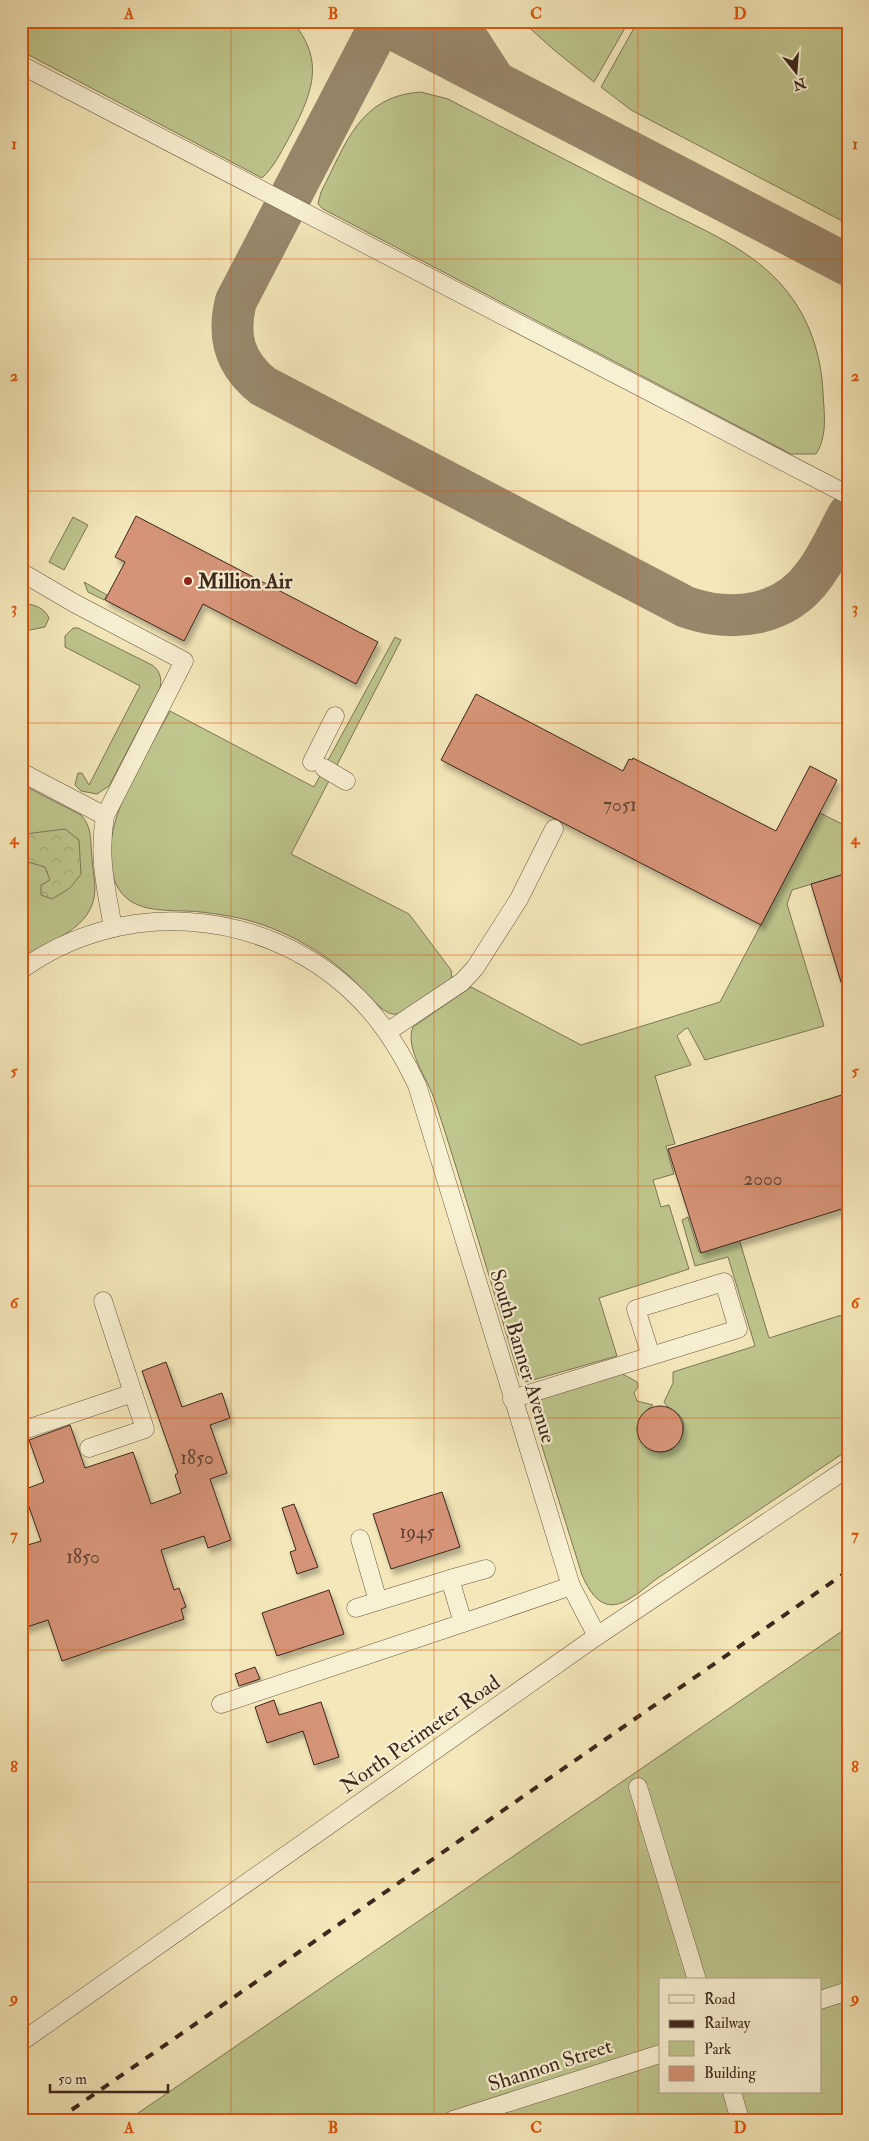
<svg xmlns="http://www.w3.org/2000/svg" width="869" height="2141" viewBox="0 0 869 2141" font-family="'IM FELL Double Pica',serif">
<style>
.green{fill:#bec58d;stroke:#7d7656;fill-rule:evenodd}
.forest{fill:url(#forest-crowns);stroke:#7d7656}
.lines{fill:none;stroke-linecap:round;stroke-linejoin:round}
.taxiway{stroke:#98886c;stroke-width:42}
.building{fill:#d59477;stroke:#3c271e;filter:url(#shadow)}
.minor-casing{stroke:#6a5745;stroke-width:19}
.minor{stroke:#f8f0d2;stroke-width:18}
.rail{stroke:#3c271e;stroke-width:4;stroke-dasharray:9 9;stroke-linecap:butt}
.grid{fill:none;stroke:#df560d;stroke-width:1;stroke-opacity:0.55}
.poi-dot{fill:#8f2418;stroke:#f8f0d2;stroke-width:2}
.labels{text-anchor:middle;stroke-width:4.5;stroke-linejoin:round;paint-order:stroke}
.number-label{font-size:19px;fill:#624234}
.poi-label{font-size:21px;font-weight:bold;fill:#3c271e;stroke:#f8f0d2;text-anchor:start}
.street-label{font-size:21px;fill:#3c271e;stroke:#f8f0d2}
.neatline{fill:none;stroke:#df560d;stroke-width:2}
.grid-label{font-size:16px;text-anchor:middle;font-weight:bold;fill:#df560d}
</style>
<defs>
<pattern id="forest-crowns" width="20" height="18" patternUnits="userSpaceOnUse" patternTransform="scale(1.25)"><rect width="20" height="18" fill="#bec58d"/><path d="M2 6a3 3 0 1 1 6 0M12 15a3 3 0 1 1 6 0" fill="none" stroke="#a4a979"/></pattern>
<filter id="shadow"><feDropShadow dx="3" dy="5.5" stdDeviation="2.5" flood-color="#0004"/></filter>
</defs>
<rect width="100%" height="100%" fill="#f4e8ba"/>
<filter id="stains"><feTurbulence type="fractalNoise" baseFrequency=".004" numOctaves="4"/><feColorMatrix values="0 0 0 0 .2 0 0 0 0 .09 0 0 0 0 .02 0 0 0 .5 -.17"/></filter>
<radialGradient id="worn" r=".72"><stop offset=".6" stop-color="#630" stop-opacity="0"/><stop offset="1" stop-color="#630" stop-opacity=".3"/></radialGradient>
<g class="green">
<path d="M21,21H292C326,61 312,93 291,134C282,150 275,166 262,178L21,51Z"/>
<path d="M522,21H629L594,82L554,50Z"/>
<path d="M638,21H848V224L631,110L601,87Z"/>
<path d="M421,92L448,99C515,134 583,169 650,203C694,226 745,245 779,282C807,312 821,351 823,392C824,414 828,435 816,454H791L323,209L318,204L321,192C346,144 359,96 421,92Z"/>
<path d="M73,517L88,525L64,570L49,562Z"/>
<path d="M84,582L107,595L104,600L88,592Z"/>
<path d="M25,604C35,604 45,609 49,618L45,627L25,631L21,635V606Z"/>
<path d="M73,628H78L152,665C160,670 162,679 160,688L109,786L97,794L81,791L75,785L78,773H82L89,785L140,686L65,647V636Z"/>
<path d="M395,637L401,640L336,767L327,762Z"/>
<path d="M170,711L314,787L321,774L331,777L291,854L409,914L451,970L452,978C444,987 404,1017 392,1014C380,1012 358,983 347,974C313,944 267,921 222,915C209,913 197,911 184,911C156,910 125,911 114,879C96,826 146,756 170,711Z"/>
<path d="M21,784L81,815C93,828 90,842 92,858C92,868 95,879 95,889C94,930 50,939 21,959Z"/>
<path d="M820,813L848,827V873L792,890L787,904L824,1026L705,1060L688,1028L685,1029L677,1036L691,1065L655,1076L675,1144L666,1146L674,1174L653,1180L661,1207L669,1205L689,1269L599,1298L617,1356L526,1382L519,1376C491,1284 465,1192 435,1101C428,1080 404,1047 413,1027L471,987L581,1045L720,1002Z"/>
<path d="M688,1217L699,1252L739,1239L769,1338L848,1313V1450L655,1580C625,1604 603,1623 582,1575L531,1411L538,1399L619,1372L637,1382L638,1387L634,1393L637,1401L653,1405C613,1435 664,1471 680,1440C683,1434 685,1427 683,1421C679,1411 668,1410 664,1402L673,1383V1372L755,1346L728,1257L695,1266L682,1220Z"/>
<path d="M848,1627V2120H128ZM660,1980H820V2092H660Z"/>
</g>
<path class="forest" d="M21,826L25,834L65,829L79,840L81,874L70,888L52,899L41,895V885L50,880L45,867L21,860Z"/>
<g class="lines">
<g class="taxiway">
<path d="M378,21L848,265"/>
<path d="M456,21L494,80"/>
<path d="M381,23L236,301C227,336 234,363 263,386L686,607C732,623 784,617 814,575C828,557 837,535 848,515"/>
</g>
</g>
<g class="building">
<path d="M136,516L378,642L356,684L203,604L184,641L105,600L125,562L115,557Z"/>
<path d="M476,694L623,771L629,759L632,760L633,758L776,831L810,766L837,780L761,925L441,760Z"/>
<path d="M848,873V994L845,995L811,884Z"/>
<path d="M848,1093V1207L701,1253L668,1149Z"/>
<path d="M166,1362L182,1407L222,1393L230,1418L210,1425L227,1473L210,1479L231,1540L208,1548L204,1536L161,1550L174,1590L179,1588L186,1607L181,1609L184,1619L62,1661L48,1620L21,1629V1547L41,1541L23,1490L44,1482L29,1440L70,1425L85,1468L133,1452L151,1504L181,1493L175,1475L178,1473L142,1371Z"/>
<circle cx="660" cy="1429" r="23"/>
<path d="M442,1492L460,1547L391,1569L373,1514Z"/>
<path d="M294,1504L318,1567L297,1574L290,1552L296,1550L282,1508Z"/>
<path d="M329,1590L344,1634L277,1656L262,1613Z"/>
<path d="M255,1667L260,1679L239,1686L235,1674Z"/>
<path d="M274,1700L279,1715L321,1702L339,1757L314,1765L303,1731L267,1743L255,1707Z"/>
</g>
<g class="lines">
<defs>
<g id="minor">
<path d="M21,65L848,495"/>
<path d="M21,572L74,603L184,661L105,816"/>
<path d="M312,762L335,716"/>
<path d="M324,768L346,781"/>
<path d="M21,772L105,816C98,858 106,887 113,928"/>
<path d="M21,970C120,898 260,907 350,990C379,1016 400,1049 417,1085L571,1586L597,1636"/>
<path d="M387,1032L462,982L475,968L519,899L554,829"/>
<path d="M512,1399L651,1356L636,1309L724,1282L738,1329L651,1356"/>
<path d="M21,1431L133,1393L103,1301"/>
<path d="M89,1448L145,1429L133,1393"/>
<path d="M360,1539L378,1601"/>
<path d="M486,1569L450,1579L463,1623L571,1586"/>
<path d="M356,1608L450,1579"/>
<path d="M221,1704L463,1623"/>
<path d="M638,1787L697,1980"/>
<path d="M820,2000L848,1991"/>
<path d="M21,2042L597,1636L848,1468"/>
<path d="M732,2092L740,2120"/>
<path d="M453,2120L660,2054"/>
</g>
</defs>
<use href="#minor" class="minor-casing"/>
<use href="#minor" class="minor"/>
<path class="rail" d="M57,2120L848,1571"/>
</g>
<path class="grid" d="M231,21V2120M434,21V2120M638,21V2120M21,259H848M21,491H848M21,723H848M21,955H848M21,1186H848M21,1418H848M21,1650H848M21,1882H848"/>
<circle class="poi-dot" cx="188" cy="581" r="5"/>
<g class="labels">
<g class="number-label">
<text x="620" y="811">7051</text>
<text x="763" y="1185">2000</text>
<text x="197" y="1464">1850</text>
<text x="417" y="1538">1945</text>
<text x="83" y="1563">1850</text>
</g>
<g class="poi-label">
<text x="198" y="588">Million Air</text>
</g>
<g class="street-label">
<text transform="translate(523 1356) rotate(73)" y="7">South Banner Avenue</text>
<text transform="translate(420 1734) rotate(-35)" y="7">North Perimeter Road</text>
<text transform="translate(550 2065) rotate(-18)" y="7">Shannon Street</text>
</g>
</g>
<rect width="869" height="2141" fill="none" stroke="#f4e8ba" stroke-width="55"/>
<rect x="659" y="1978" width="162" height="115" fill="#f8f0d2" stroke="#ada08a"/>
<rect x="669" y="1995" width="25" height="8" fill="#f8f0d2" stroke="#ada08a"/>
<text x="704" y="2004" font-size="15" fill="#3c271e">Road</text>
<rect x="669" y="2020" width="25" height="8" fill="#3c271e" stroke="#ada08a"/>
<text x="704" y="2028" font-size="15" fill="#3c271e">Railway</text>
<rect x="669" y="2041" width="25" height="15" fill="#bec58d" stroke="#ada08a"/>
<text x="704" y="2054" font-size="15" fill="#3c271e">Park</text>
<rect x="669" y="2066" width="25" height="15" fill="#d59477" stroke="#ada08a"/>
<text x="704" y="2078" font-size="15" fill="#3c271e">Building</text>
<g transform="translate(796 72) rotate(163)" stroke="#f8f0d2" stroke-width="4" paint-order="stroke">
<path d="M0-4L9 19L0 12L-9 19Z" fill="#3c271e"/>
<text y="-8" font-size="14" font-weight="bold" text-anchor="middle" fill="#3c271e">N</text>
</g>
<path d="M50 2084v8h118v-8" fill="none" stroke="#3c271e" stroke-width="2.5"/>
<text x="58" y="2084" font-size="15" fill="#3c271e" stroke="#f8f0d2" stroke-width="4" paint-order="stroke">50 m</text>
<rect x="28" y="28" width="814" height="2086" class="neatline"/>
<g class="grid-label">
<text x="129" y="19">A</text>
<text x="333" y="19">B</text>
<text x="536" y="19">C</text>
<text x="740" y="19">D</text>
<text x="14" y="149">1</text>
<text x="855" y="149">1</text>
<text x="14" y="381">2</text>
<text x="855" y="381">2</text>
<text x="14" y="613">3</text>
<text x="855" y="613">3</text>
<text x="14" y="844">4</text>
<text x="855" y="844">4</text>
<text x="14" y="1076">5</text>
<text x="855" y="1076">5</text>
<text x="14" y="1308">6</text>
<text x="855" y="1308">6</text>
<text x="14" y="1540">7</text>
<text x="855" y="1540">7</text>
<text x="14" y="1772">8</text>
<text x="855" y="1772">8</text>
<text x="14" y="2003">9</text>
<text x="855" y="2003">9</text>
<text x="129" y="2133">A</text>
<text x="333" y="2133">B</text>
<text x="536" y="2133">C</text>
<text x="740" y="2133">D</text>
</g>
<rect width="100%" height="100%" filter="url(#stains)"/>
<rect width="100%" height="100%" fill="url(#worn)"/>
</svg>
